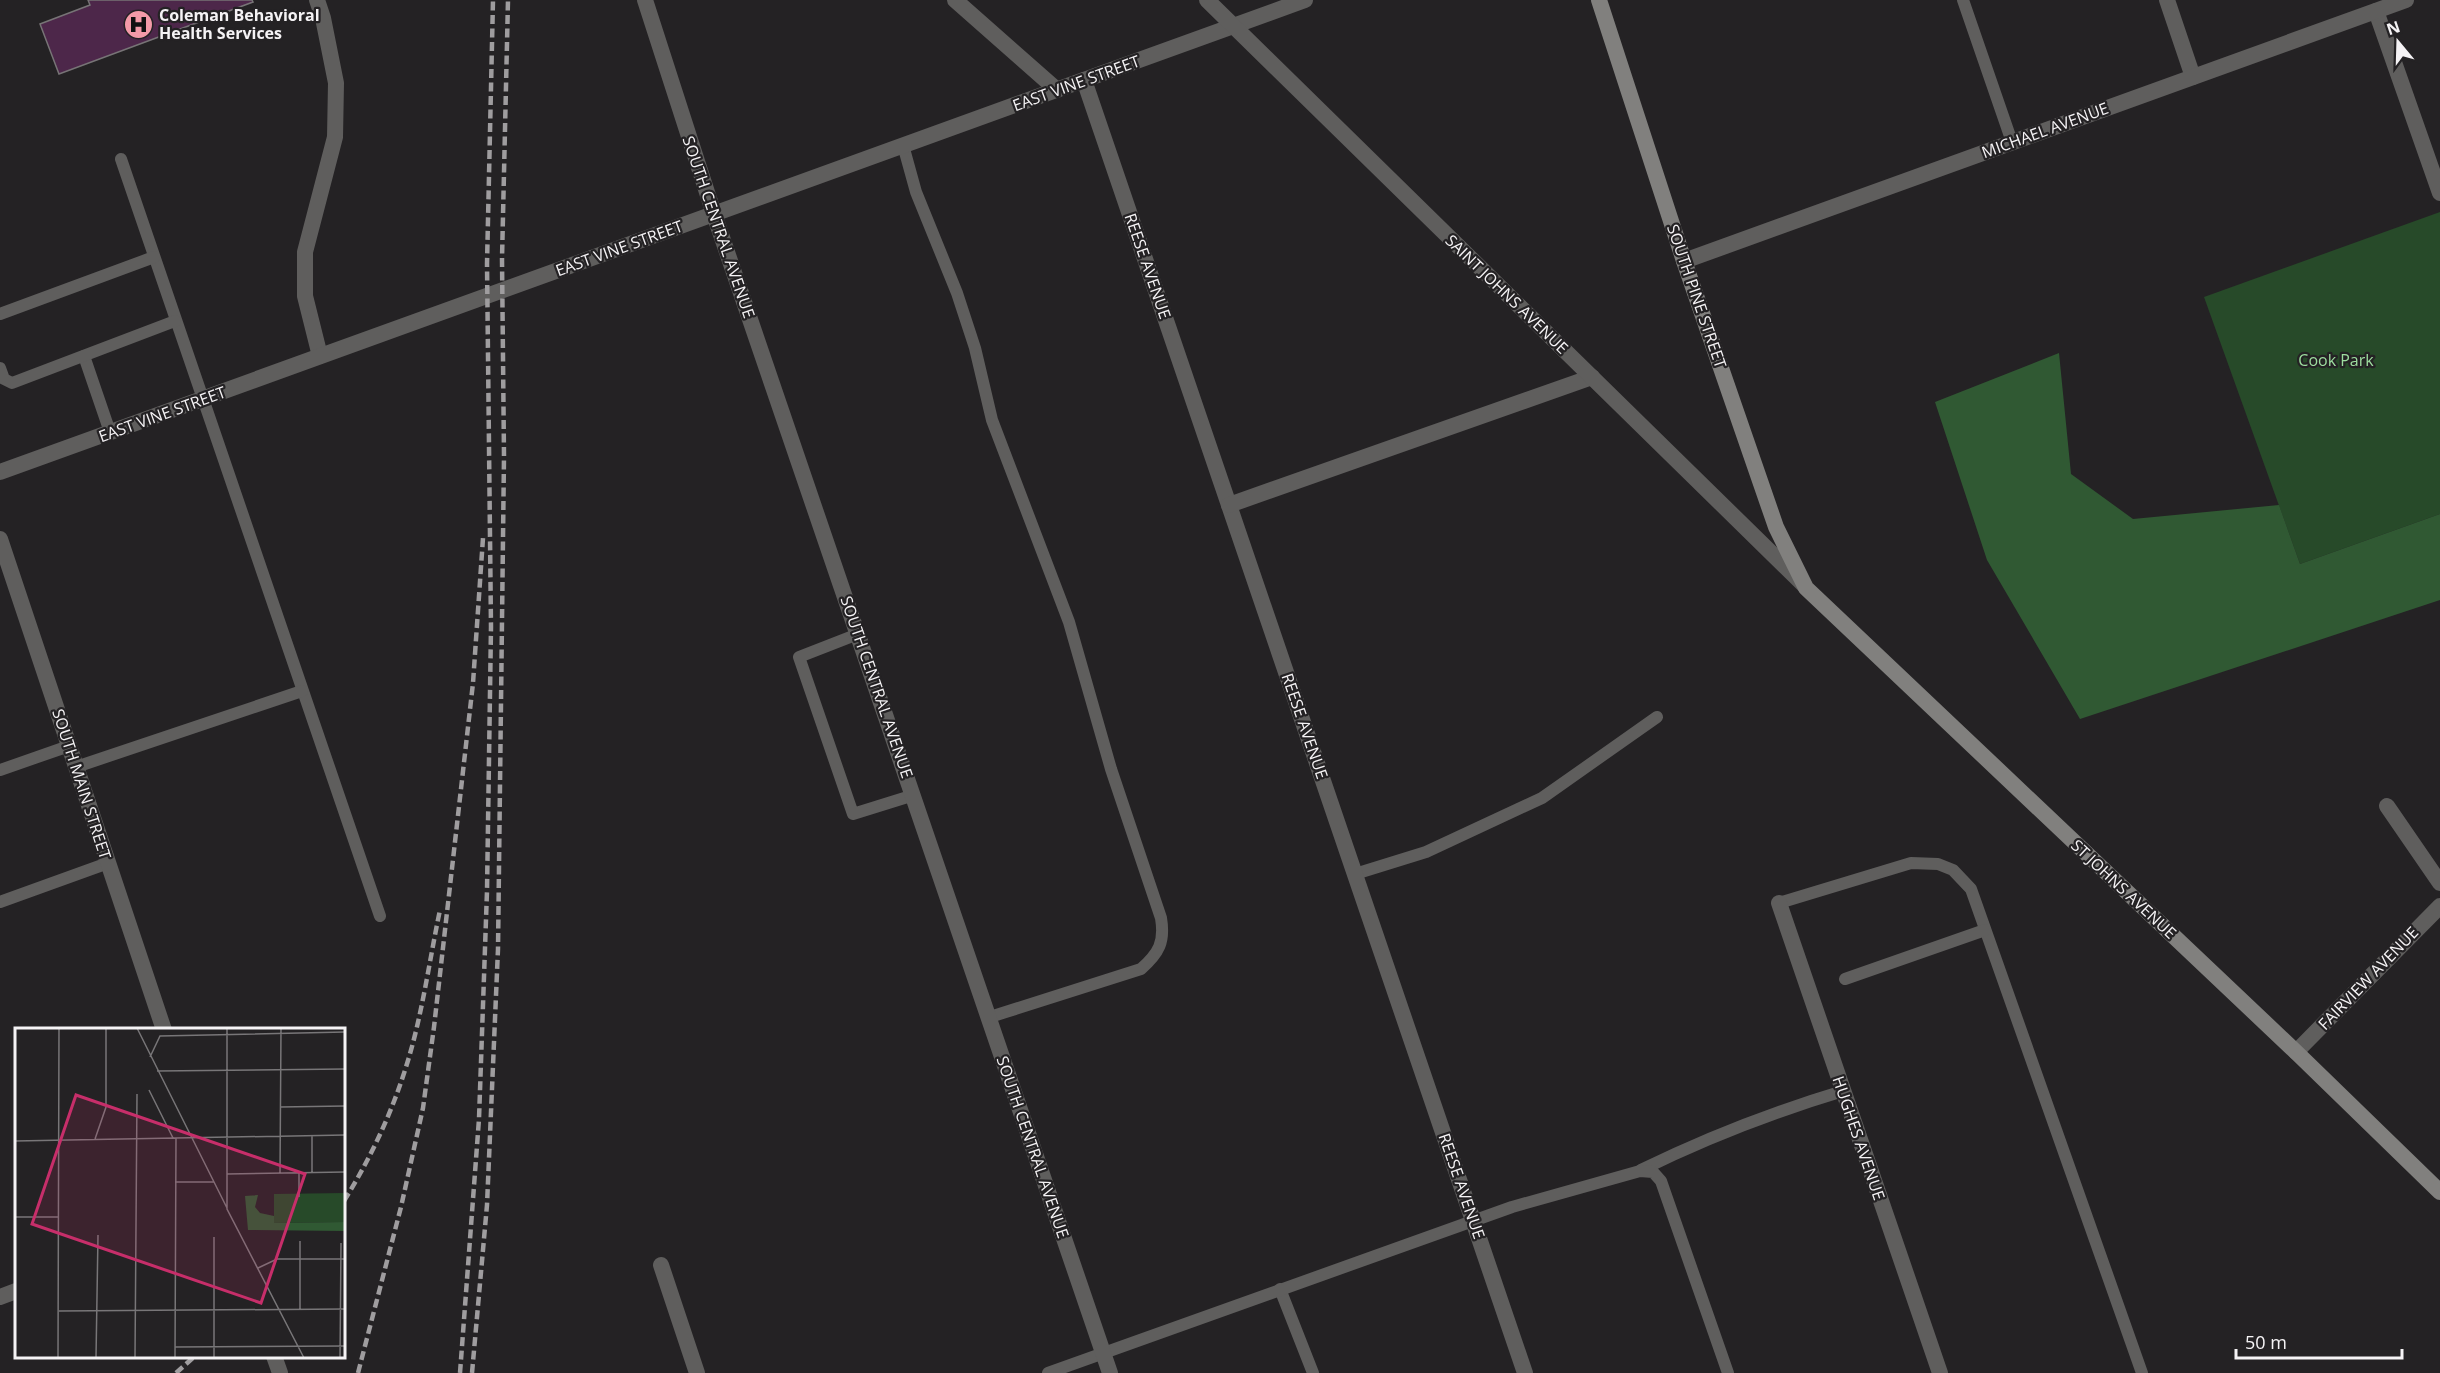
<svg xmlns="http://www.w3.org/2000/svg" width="2440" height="1373" viewBox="0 0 2440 1373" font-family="'Open Sans',sans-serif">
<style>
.green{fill:#274a29}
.forest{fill:#305933}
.building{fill:#4d274a;stroke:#777476;stroke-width:1.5}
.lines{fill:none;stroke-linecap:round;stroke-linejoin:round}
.service{stroke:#5f5e5d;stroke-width:12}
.minor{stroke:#5f5e5d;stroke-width:16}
.tertiary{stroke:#5f5e5d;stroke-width:16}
.secondary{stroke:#81807e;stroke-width:16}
.rail{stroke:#9f9d9f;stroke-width:4.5;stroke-dasharray:9 4.5;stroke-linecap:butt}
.labels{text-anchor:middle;stroke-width:4.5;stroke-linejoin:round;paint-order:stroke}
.poi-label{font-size:16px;font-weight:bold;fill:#f5f3f5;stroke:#242224;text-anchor:start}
.street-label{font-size:16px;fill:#f5f3f5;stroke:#242224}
.park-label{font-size:16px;fill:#9ddd9f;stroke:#242224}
.inset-road{fill:none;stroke:#787678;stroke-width:1.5}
.view{fill:#c72e6a;fill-opacity:0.15;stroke:#c72e6a;stroke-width:3}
.inset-edge{fill:none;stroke:#f5f3f5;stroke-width:3}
</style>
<rect width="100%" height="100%" fill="#242224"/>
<path class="green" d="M2440,212V514L2300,564L2204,297Z"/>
<path class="forest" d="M2059,353L2071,474L2133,519L2279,505L2300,564L2440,514V600L2080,719L1987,560L1935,402Z"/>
<path class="building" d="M88,0H252L253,2L59,74L40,24L90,5Z"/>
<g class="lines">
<g class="service">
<path d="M1963,0L2012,142"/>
<path d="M903,145L916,192L957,293L975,348L992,420L1069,622L1111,769L1161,918C1165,942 1159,953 1141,969L990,1017"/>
<path d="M121,159L380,916"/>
<path d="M0,314L154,257"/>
<path d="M84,356L110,432"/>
<path d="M0,368L4,379L12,383L175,321"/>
<path d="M858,634L799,657L853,814L914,795"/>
<path d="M76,767L302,691"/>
<path d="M0,770L69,746"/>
<path d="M1355,874L1426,852L1542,798L1657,717"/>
<path d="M0,902L108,863"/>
<path d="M1779,903L1911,863L1938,864L1953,870L1971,889L2142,1373"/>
<path d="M1845,979L1985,930"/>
<path d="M1641,1170C1706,1138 1773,1112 1843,1091"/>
<path d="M1280,1289L1313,1373"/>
<path d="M1048,1373L1512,1207L1640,1171L1653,1172L1661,1181L1728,1373"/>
</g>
<g class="minor">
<path d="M317,0L323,18L336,83L335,137L305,252V296L320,356"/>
<path d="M645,0L714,214L1110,1373"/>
<path d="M955,0L1057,90"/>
<path d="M2167,0L2193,77"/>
<path d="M2376,11L2440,193"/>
<path d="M1084,80L1525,1373"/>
<path d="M1684,261L2406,0"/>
<path d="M0,472L1305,0"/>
<path d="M1229,505L1592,377"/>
<path d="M0,539L164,1030"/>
<path d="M2387,806L2440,883"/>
<path d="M1779,903L1940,1373"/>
<path d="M2296,1052L2440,906"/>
<path d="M661,1265L697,1373"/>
<path d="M0,1297L16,1291"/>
<path d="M274,1356L280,1373"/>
</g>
<path class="tertiary" d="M1207,0L1804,585"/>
<path class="secondary" d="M1599,0L1684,261L1776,527L1806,588L2296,1052L2440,1192"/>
<g class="rail">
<path d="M344,1201C370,1159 391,1115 406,1067C422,1017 429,962 440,910"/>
<path d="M176,1373L195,1356"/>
<path d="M358,1373L401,1207L423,1108L434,1027L473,683L483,538"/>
<path d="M460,1373L479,1119L487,891L491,627L487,264L493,0"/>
<path d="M472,1373L487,1205L498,949L504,456L502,259L508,0"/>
</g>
</g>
<defs>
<symbol id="hospital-disc" viewBox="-11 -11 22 22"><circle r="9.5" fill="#f39aa8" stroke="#242224"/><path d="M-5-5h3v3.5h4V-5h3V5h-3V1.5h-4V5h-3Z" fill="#111"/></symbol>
</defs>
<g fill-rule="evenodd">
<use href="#hospital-disc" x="122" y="8" width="33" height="33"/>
</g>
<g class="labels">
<g class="poi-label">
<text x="159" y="21">Coleman Behavioral<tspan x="159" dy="18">Health Services</tspan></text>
</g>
<g class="street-label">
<text transform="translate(1076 83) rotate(-20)" y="6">EAST VINE STREET</text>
<text transform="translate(2045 130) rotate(-20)" y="6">MICHAEL AVENUE</text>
<text transform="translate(719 227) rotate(71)" y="6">SOUTH CENTRAL AVENUE</text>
<text transform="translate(619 248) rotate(-20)" y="6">EAST VINE STREET</text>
<text transform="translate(1148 266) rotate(71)" y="6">REESE AVENUE</text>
<text transform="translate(1507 294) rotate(44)" y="6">SAINT JOHNS AVENUE</text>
<text transform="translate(1697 296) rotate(71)" y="6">SOUTH PINE STREET</text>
<text transform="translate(162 414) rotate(-20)" y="6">EAST VINE STREET</text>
<text transform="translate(877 687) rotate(71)" y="6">SOUTH CENTRAL AVENUE</text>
<text transform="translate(1305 726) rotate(71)" y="6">REESE AVENUE</text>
<text transform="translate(82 784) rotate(72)" y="6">SOUTH MAIN STREET</text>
<text transform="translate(2124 889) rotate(43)" y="6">ST JOHNS AVENUE</text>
<text transform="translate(2368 978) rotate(-46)" y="6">FAIRVIEW AVENUE</text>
<text transform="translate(1859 1138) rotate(71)" y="6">HUGHES AVENUE</text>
<text transform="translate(1033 1147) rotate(71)" y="6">SOUTH CENTRAL AVENUE</text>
<text transform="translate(1462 1186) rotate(71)" y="6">REESE AVENUE</text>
</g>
<g class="park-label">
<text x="2336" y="366">Cook Park</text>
</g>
</g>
<g transform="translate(15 1028)">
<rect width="330" height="330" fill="#242224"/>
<path d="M330,165V194L259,195V166Z" fill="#274a29"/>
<path d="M243,167L240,179L245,185L259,188V195L330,194V203L233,202L230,168Z" fill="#305933"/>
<path class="inset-road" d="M122,0L212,180M212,0V181L289,330M135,29L145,8L330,4M142,43L330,41M134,62L158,110M265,79L330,78M80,111L91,79V0M0,113L330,107M265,145L266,0M284,145V169M297,145V108M212,146L330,144M160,154H199M0,189H43M285,213V281M243,240L262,231H330M44,283L330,281M160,319L330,318M43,330L44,0M81,330L83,207M120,330L122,66M160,330L161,110M199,330V209M325,330L326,215"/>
<path class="view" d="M61,67L290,146L246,275L17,196Z"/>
<rect width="330" height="330" class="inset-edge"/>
</g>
<g transform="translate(2398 42) rotate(341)" stroke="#242224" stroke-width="4.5" paint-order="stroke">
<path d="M0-4.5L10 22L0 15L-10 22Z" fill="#f5f3f5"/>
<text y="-9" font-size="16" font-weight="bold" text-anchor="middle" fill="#f5f3f5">N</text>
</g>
<path d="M2236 1349v9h166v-9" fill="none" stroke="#f5f3f5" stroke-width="3"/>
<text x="2245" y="1349" font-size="18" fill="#f5f3f5" stroke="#242224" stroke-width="4.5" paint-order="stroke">50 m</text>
</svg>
